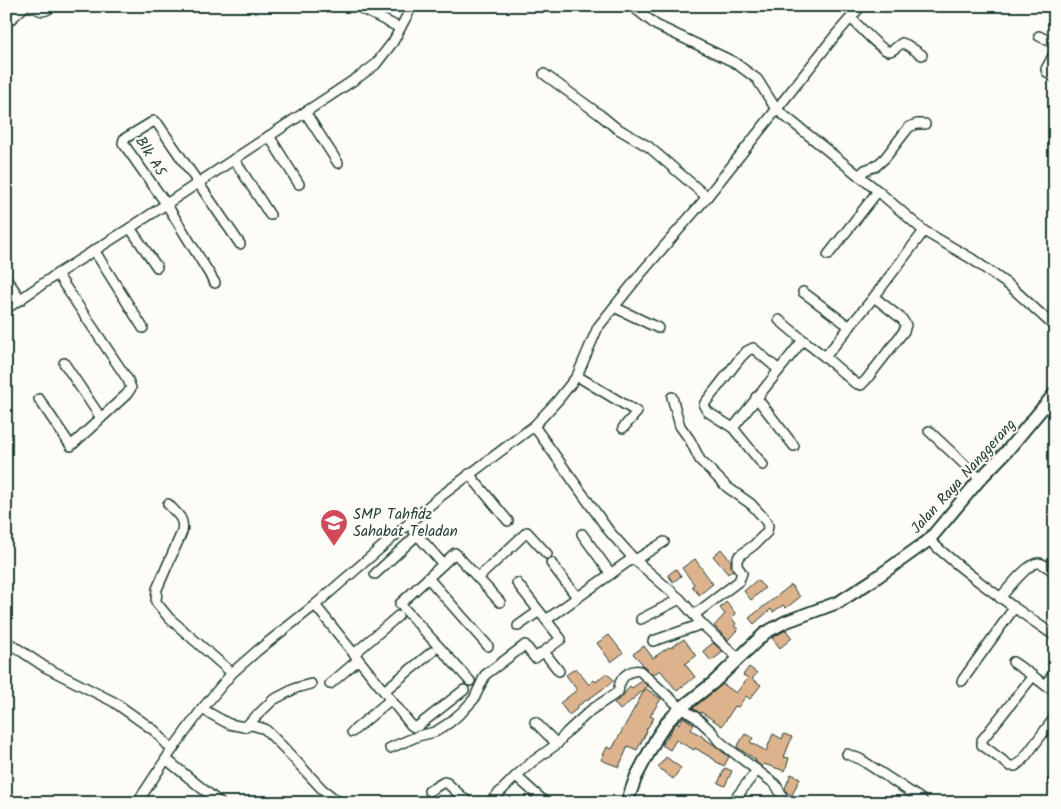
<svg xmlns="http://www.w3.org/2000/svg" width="1061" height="809" viewBox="0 0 1061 809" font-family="Kalam,sans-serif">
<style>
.building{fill:#ddb38e;stroke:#1f3d34}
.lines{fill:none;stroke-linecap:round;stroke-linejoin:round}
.minor-casing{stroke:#1f3d34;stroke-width:12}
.tertiary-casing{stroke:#1f3d34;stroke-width:15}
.minor{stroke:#fdfcf7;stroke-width:9}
.tertiary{stroke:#fdfcf7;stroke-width:11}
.labels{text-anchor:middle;stroke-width:4;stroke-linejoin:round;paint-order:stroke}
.street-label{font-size:15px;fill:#1f3d34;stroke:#fdfcf7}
.poi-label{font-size:15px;fill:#1f3d34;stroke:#fdfcf7;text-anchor:start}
</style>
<rect width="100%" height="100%" fill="#fdfcf7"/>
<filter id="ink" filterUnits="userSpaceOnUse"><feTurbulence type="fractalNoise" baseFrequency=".02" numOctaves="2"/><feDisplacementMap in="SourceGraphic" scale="10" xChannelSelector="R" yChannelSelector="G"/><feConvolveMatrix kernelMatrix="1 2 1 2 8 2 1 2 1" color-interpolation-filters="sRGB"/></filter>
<g filter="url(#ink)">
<g class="building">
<path d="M721,549L731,561V567L733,570L728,574L713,556Z"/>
<path d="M695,559L713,584L699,595L692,586L694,584L682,568Z"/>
<path d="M676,569L681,576L673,582L668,575Z"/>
<path d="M757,580L765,588L751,600L744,591Z"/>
<path d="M791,585L800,597L786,608L783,605L773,612L771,609L754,624L749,618Z"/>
<path d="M726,602L736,614L732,618L736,624L734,626L738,629L728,640L714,626L725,614L720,608Z"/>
<path d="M786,630L792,638L780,648L772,638Z"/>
<path d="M609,635L623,653L611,662L597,643Z"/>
<path d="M684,639L696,656L685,664L695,677L677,691L660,670L653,675L644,666L641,665L642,663L633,654L644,646L653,658L669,647L670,648Z"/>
<path d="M713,643L723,652L711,661L703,651Z"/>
<path d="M749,667L757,673L752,679L761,685L750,699L746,696L738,707L735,706L722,726L701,712L700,713L693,708L723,684L736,693L748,678L743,675Z"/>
<path d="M576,668L589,685L594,680L596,682L606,673L614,680L605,688H604L593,696L576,707L577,709L569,715L560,703L577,690L566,675Z"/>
<path d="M642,681L648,686L645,688L661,699L650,716L654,718L646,730L647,731L637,750L628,746L619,767L601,760L607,747L612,749L645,689L620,710L614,703L622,697L630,686L632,688Z"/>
<path d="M683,717L694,724L691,730L702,736V737L713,744L729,757L724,766L715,761V760L695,748L694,750L676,740L670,750L662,745L672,730H671L677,722L679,724Z"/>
<path d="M745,734L753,738L750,742L766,751L773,734L782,739L784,734L792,737L784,757L789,758L785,771L764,764L762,767L755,761L756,760L737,747Z"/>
<path d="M666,757L681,768L673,779L658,767Z"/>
<path d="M725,768L732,771L725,786L718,783Z"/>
<path d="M791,774L800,778L792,795L787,793L785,788Z"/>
</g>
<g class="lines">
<defs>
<g id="minor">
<path d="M33,6C40,12 45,13 52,6"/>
<path d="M632,6L656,25L734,62L757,79L776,109L878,191L924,231L972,259L1010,286L1055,327"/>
<path d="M358,7L400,28"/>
<path d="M851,18C857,24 881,50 888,51C893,52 898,45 902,43L907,45L922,55"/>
<path d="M6,24L25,6"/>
<path d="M1039,36L1055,44"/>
<path d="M1055,52L1046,69L1047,72L1055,78"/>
<path d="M544,74L599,114L615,127L649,147L707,197"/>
<path d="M305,112L338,163"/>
<path d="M269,136L299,184"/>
<path d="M234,159L270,215"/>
<path d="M859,176L865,170L876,166L885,158L909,127L917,124H925"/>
<path d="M130,228L157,267"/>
<path d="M94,250L143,328"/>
<path d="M828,255L878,191"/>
<path d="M6,278L21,300"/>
<path d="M215,283L167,205L123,143L124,139L154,121L158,124L240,244"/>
<path d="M803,292L850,327"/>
<path d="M6,293L13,304"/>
<path d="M614,307L658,328"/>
<path d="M6,309L57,274L130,228L360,76L375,65L393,42L412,6"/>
<path d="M779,320L803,340"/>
<path d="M825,357L855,383L861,385L866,380L904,331L906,325L902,319L874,297"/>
<path d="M64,363L101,418"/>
<path d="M577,376L637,412L623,428"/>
<path d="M672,397L680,426L690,440L700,460L727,487L751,504L762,516L767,523L768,526L767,532L754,545L739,556L737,560V566L742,573L739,581L694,615"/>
<path d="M756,397L794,446"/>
<path d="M39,399L71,446L127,394L131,388L128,380L57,274"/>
<path d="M534,426L609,531L635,560L680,599L702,624L738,658"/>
<path d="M733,428L803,340L825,357L874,297L924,231"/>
<path d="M929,431L980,479"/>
<path d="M763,465L733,428L708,412L704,406L705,403L741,357L747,351L753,348L779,370"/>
<path d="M469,474L508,521"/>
<path d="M168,504C177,514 185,518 182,532L157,589L156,602L169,618L232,673"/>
<path d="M413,530L443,564"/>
<path d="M582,534L611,574"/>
<path d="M929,540C968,576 1012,606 1055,636"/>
<path d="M635,560L664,542"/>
<path d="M551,563L577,597"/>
<path d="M375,574L417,535"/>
<path d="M428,578L488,646"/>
<path d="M478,578L500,602"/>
<path d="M1000,598C1007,590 1028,563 1038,563C1044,563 1050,569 1055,573"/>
<path d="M315,605L437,499L534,426L558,400L577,376L598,327L643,271L707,197L834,37L861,6"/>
<path d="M641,619L680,599"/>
<path d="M546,620L633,558"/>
<path d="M518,626L539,611"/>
<path d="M6,641L45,667L114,702L155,731L172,750"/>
<path d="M653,641L702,624"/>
<path d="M544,652L559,671"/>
<path d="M354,654L398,616"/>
<path d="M1013,662L1033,676"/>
<path d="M1055,672L1045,685L1033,676L982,740V745L1010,766H1015L1022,761L1055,717"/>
<path d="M470,681L400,604L455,553L478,578L527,532L547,554"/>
<path d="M962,681L1014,608"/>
<path d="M330,684L358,660"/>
<path d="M1045,685L1055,692"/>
<path d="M384,691L432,652"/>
<path d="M202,709L229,724L244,727L252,725L265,729L283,747L322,789L340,803"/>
<path d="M535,722L557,744"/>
<path d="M245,727L273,700L296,688L311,684"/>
<path d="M352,732L390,700"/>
<path d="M390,748L418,736L435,732L449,723L463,711L474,699L485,675L525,645L535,658L561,639L517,583"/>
<path d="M847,754L860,759L921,799L924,803"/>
<path d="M166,759L220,803"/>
<path d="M516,776L546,803"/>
<path d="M1053,781L1055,779"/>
<path d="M429,791L444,782L447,783L469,803"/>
<path d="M137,803L172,750L202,709L232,673L257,651L315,605L411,725L414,727L418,726L464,690"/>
<path d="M489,803L516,776L532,762L557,744L567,732L591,710L618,692C619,689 619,686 620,683C623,675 632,669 640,671L681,708L697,718L712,732L718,740L725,746L775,784C780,790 781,797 785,803"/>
<path d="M732,803L757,770"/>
</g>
<path id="tertiary" d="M628,803V799L636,777L657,737L668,721L681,708L713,683L765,633L785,622L839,602L873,580L929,540L980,479L1007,451L1055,393"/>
</defs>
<use href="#minor" class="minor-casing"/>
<use href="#tertiary" class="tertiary-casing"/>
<use href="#minor" class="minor"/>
<use href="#tertiary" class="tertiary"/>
</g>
</g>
<defs>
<symbol id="school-pin" viewBox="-11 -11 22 30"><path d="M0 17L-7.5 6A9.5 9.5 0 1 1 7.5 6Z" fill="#d1495b" stroke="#fdfcf7"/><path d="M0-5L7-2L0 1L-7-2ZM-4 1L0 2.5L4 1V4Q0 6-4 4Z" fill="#fff"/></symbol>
</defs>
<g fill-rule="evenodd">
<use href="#school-pin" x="318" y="507" width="32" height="43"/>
</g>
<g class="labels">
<g class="street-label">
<text transform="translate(151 156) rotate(58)" y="5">Blk A5</text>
<text transform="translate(963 476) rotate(-48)" y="5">Jalan Raya Nanggerang</text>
</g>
<g class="poi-label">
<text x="353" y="519">SMP Tahfidz<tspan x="353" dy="17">Sahabat Teladan</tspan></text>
</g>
</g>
<rect width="1061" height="809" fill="none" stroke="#fdfcf7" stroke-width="25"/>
<rect x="12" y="12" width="1036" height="784" fill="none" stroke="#1f3d34" stroke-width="2" filter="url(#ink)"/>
</svg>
